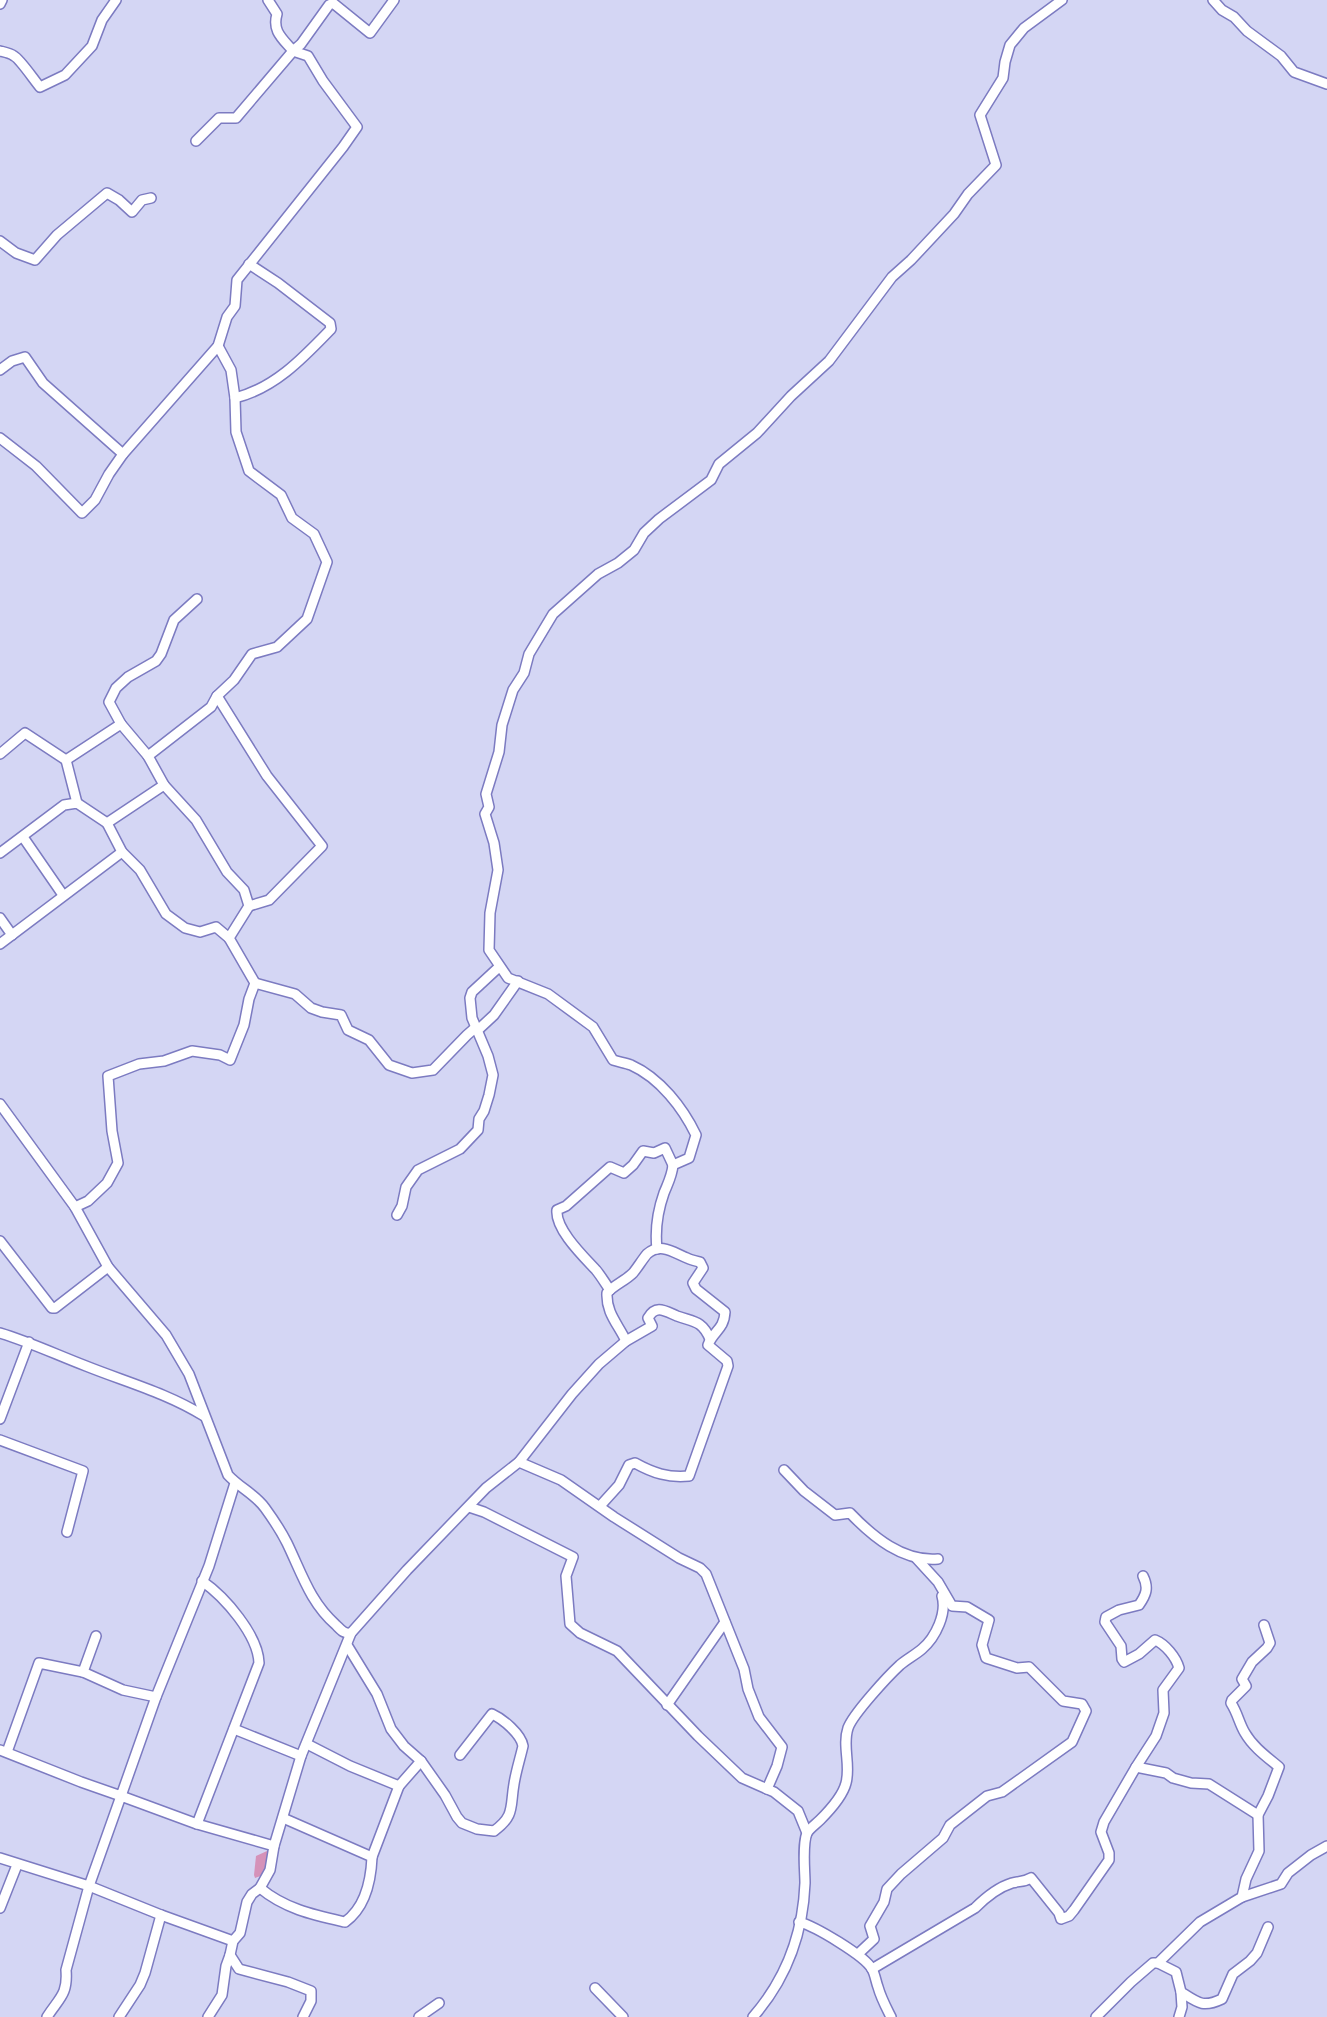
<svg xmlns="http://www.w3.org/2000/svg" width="1327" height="2017" viewBox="0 0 1327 2017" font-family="'Sofia Sans Condensed',sans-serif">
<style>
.green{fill:#d592b9}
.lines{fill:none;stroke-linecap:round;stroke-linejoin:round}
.minor-casing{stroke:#7c7bc1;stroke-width:12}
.minor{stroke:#fff;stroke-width:9}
</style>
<rect width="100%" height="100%" fill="#d4d6f4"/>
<path class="green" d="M267,1851L271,1859L266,1874L255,1878L254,1875L256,1856Z"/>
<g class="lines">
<defs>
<g id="minor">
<path d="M268,0L277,14C272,31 282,38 293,51L301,44L329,5L333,3L370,33L394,0"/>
<path d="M1213,0L1222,10L1234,17L1247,31L1281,56L1294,72L1327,84"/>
<path d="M0,4L2,0"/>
<path d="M0,51C4,52 10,53 14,56C20,59 34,80 40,87L65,75L92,46L102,20L116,0"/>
<path d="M0,241L16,253L35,260L57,235L107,193L119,200L132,212L142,200L151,198"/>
<path d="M0,370L12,361L25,357L43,383L123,454"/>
<path d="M235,398C275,388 303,358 331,329L330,323L278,283L249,264"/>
<path d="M0,438L36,466L82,513L95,500L109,474L123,454L218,346L227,317L235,306L237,280L343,147L357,127L323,81L308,56L293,51L236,118H219L196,141"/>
<path d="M217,696L267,776L322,846L269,900L249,906"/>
<path d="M121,724L148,756"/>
<path d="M0,754L25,733L66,760L121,724L109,702L116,688L128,677L156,661L161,654L174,620L197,599"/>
<path d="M66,760L77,803"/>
<path d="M164,785L148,756L211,707L217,696L234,680L252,654L277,647L307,619L327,562L314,534L292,518L281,495L249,471L236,432L235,398L231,370L218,346"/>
<path d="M107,823L122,852L140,870L166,914L185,928L200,932L216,927L229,938"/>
<path d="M23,837L63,895"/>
<path d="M0,853L64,805L77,803L107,823L164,785L196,820L227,872L244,890L249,906L229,938L255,983L249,999L244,1025L230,1060L220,1055L192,1051L164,1061L139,1064L108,1076L112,1131L118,1163L107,1183L88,1201L75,1207"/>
<path d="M0,918L12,935"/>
<path d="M0,944L122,852"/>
<path d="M255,983L295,994L311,1008L322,1012L341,1015L348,1030L369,1040L389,1065L412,1073L433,1070L467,1035L475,1028H480L494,1015L518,981"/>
<path d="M0,1104L75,1207L108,1267L166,1335L189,1374L228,1475C240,1488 255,1494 265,1508C273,1519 281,1531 287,1543C302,1574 310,1602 336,1625C341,1630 344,1634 351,1633"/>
<path d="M397,1215L402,1206L406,1187L418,1170L460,1149L478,1130L479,1119L484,1111L489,1095L493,1075L488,1056L472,1018L470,998L472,992L499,967"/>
<path d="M0,1241L52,1308H55L108,1267"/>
<path d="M657,1249C655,1231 658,1210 664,1193C668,1183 672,1176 673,1165L689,1158L696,1135C683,1108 660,1078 631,1065C626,1063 619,1062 613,1060L593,1027L548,994L508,978L489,950L490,913L498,870L494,843L485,814L489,807L486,794L499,752L502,725L513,690L524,673L529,654L553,614L598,574L618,563L634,550L644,533L659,519L711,480L719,464L757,433L791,396L829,361L892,277L911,260L954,214L968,194L996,165L980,115L1003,78L1005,62L1010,45L1024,28L1062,0"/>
<path d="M610,1290C605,1283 601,1276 596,1270C583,1256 555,1229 557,1210L566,1206L610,1167L624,1173L633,1165L643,1151L654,1153L665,1148L673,1165"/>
<path d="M0,1333C30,1342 57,1355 86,1366C126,1382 167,1393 204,1416"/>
<path d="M0,1419L29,1342"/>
<path d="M0,1440L83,1471L67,1532"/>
<path d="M519,1462L561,1480L614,1517L679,1558L700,1568L706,1574L744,1669L748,1689L759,1717L782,1747L777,1766L767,1789"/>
<path d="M784,1470L804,1491L835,1515L850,1513C873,1537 903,1562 938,1559"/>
<path d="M600,1506L619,1485L629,1465L635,1463C653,1473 668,1478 689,1476L728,1366L727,1361L708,1345C713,1331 724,1330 725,1312L696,1289L693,1283L703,1268L700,1262C696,1261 691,1260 687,1258C674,1253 661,1242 647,1254C642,1260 638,1267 633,1273C625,1281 614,1285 607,1293C606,1313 618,1324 626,1341"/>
<path d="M469,1507L484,1512L573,1557L566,1576L570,1624L580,1633L617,1651L698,1736L742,1778L774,1792L798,1811L807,1833"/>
<path d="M347,1645L377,1694L391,1729L404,1746L421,1761L445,1795L457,1817L462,1823L477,1829L494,1831C515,1816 510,1807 514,1784C516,1771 520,1759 523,1746C521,1734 503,1719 492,1714L460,1755"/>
<path d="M83,1672L96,1636"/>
<path d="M667,1705L725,1622"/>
<path d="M234,1729L301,1756"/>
<path d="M307,1744L350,1766L399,1786L421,1761"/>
<path d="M0,1750L81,1782L121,1796L156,1697L209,1566L235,1483"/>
<path d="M7,1752L39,1663L83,1672L123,1690L156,1697"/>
<path d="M1136,1767L1166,1773L1173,1778L1191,1783L1209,1784L1258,1815"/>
<path d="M197,1824L259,1663C258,1635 225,1597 202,1581"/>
<path d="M372,1857L399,1786"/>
<path d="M0,1858L89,1886L66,1970C68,1995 59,1998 47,2017"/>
<path d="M260,1888C285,1909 314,1915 345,1922C366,1907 371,1881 372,1857L283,1818"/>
<path d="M1242,1897L1281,1884L1288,1873L1311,1855L1327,1846"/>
<path d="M0,1908L17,1865"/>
<path d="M161,1915L233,1941"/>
<path d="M799,1922C815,1926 865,1956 872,1969C875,1974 876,1982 878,1987C881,1998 886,2007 891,2017"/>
<path d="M858,1954L874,1939L870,1926L884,1902L887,1889L901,1874L943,1838L950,1825L987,1796L1002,1792L1072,1742L1086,1711L1082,1704L1063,1701L1029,1667L1017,1668L986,1658L982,1645L989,1620L967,1607L952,1606L938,1582L916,1558"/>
<path d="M1158,1963L1176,1972L1181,1992C1198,2003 1203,2008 1222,1999L1233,1974L1250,1961L1257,1953L1268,1927"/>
<path d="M872,1969L975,1908C985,1898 999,1887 1012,1883C1020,1881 1024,1882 1031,1878L1059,1913L1061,1919L1069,1916L1074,1910L1109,1860V1853L1101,1832L1104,1822L1136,1767L1156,1736L1164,1713L1163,1690L1179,1668C1176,1657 1165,1644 1155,1640L1139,1654L1124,1662L1122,1659L1121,1646L1105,1622L1106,1617L1119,1610L1139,1605C1146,1595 1149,1588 1143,1576"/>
<path d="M595,1988L623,2017"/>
<path d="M119,2017L140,1985L145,1973L161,1915L89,1886L121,1796L197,1824L274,1846"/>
<path d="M208,2017L222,1995L226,1966L230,1955"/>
<path d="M303,2017L311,2001V1991L288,1982L239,1969L230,1955L233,1941L240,1933L247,1902L252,1894L260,1888L270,1870L274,1846L301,1756L351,1633L407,1570L486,1488L519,1462L572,1394L599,1364L626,1341L652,1326L648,1318C656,1304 665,1311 677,1316C693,1322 702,1320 710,1339"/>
<path d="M419,2017L439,2003"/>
<path d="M753,2017C787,1978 803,1934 805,1883C805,1871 802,1845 807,1833C809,1829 816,1824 820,1820C829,1811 843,1795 846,1783C851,1765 842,1746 848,1728C853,1714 888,1676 900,1665C907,1659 915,1655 922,1649C936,1637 947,1613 942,1596"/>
<path d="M1096,2017L1131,1982L1153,1963H1158L1200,1922L1242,1897L1246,1879L1259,1851L1258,1815L1268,1796L1279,1767C1267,1757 1253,1747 1245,1733C1239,1723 1238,1714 1231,1703L1232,1700L1246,1686L1242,1679L1252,1662L1267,1648L1270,1643L1264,1625"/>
<path d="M1179,2017L1182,2007L1181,1992"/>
</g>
</defs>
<use href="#minor" class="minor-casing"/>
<use href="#minor" class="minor"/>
</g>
</svg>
